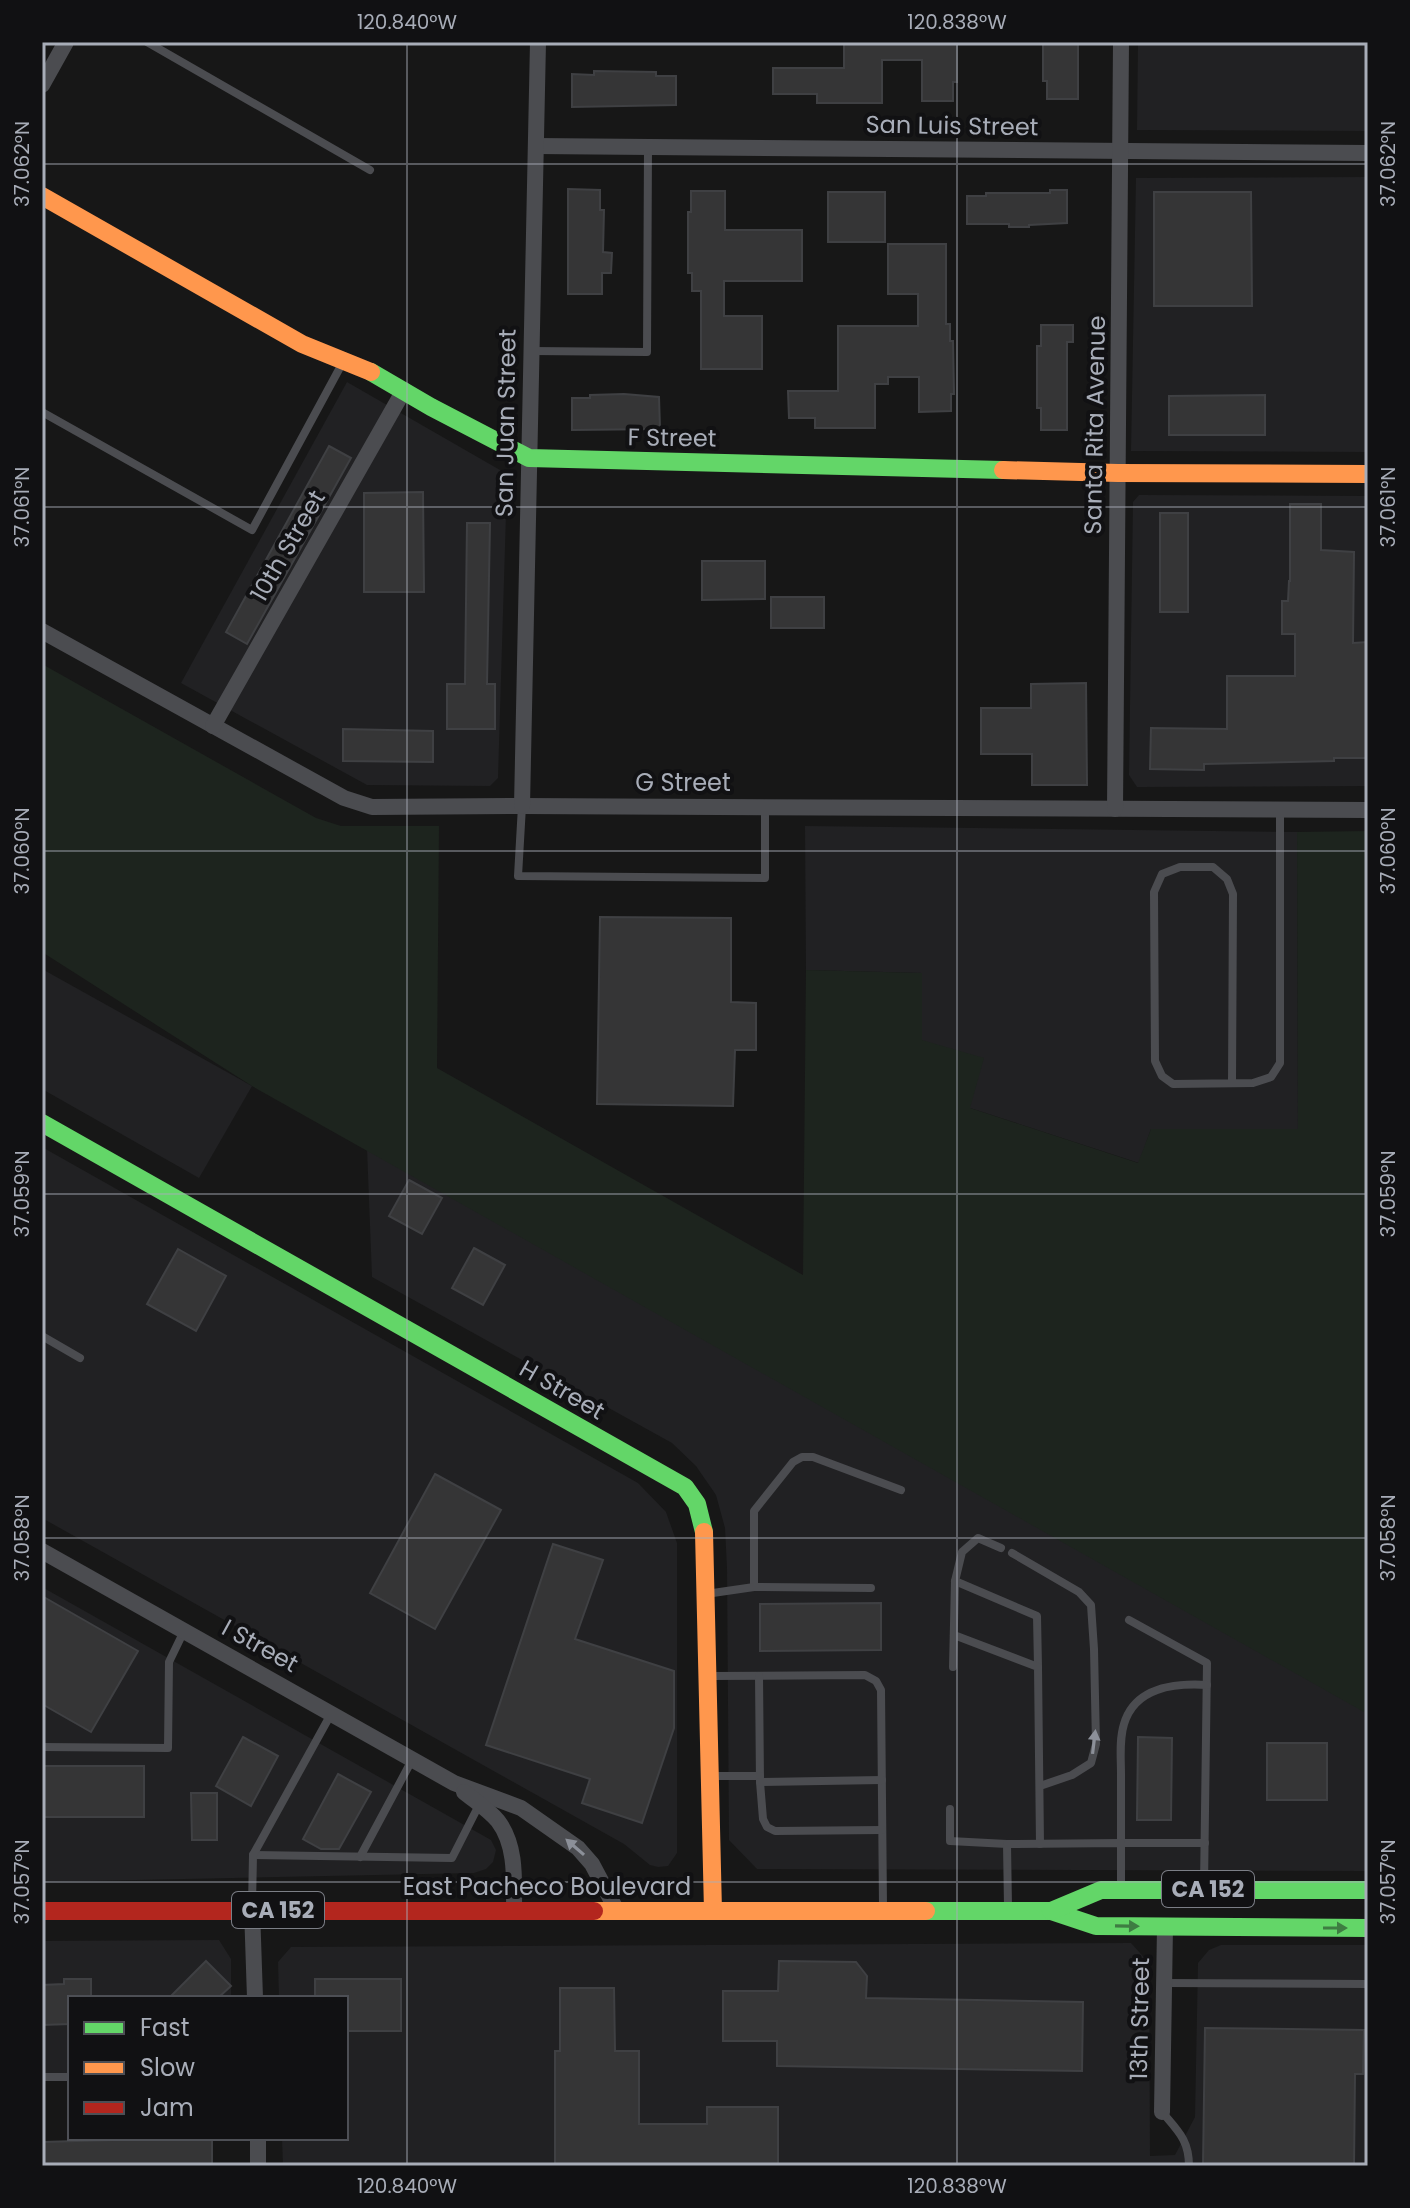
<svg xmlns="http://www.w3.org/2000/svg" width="1410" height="2208" viewBox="0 0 1410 2208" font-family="Poppins,sans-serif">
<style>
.built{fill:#212123}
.green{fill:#1d241e}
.building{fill:#353536;stroke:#3f4043;stroke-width:2}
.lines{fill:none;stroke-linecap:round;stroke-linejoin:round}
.lane{stroke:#4b4c50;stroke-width:8}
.street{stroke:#4b4c50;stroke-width:16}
.fast{stroke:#63d668;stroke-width:18}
.slow{stroke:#ff974d;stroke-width:18}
.jam{stroke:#b3261e;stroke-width:18}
.oneway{fill:#8c9099}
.oneway2{fill:#3e7d42}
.ticks{fill:none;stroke:#a8adb8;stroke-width:2;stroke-opacity:0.45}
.labels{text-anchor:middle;stroke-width:8;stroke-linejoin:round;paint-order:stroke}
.shield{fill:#111113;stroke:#7b7e86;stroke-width:2}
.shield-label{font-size:22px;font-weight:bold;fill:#a8adb8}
.street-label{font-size:24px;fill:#a8adb8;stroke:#111113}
.neatline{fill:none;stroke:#a8adb8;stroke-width:3}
.ticks-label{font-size:20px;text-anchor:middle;fill:#a8adb8}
</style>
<rect width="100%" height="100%" fill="#171717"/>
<g class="built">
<path d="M1138,42H1368V131L1137,130Z"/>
<path d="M1368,177V452L1131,451L1136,178Z"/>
<path d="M347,382L500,470L507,481L498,778L490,786L367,785L181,683Z"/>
<path d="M1139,495L1368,496V786L1137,787L1129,775L1133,502Z"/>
<path d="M805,826L1297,832L1298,1129H1151L1139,1163L970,1108L922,1040L921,973L806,970Z"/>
<path d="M42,969L252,1086L199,1178L42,1089Z"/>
<path d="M42,1147L638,1483L666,1512L677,1543V1853L668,1866L658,1867L650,1865L624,1844L42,1518Z"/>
<path d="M367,1148L1364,1711L1368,1703V1871L757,1869L729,1840L727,1568L725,1528L716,1495L696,1466L672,1443L372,1277Z"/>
<path d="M42,1587L491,1840L496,1850L493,1862L486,1869L474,1873L42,1882Z"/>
<path d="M219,1940L231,1959V1998H70V2078H42V1941Z"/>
<path d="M1131,1943L1149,1963L1150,2156L1175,2155L1195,2117L1198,1963L1209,1950L1221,1945H1368V2166H283L282,2138H346V1998H279L278,1962L291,1947Z"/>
</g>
<path class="green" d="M42,664L316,818L341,826H439L437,1068L803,1275L806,970L922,973V1040L984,1058L970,1108L1138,1163L1151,1129H1298L1297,832L1368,831V1703L1364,1712L252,1086L42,952Z"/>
<g class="building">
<path d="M844,42H957V82H953V101H922V60H882V103H817V94H773V68H844Z"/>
<path d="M1043,42H1074V44H1078V99H1047V81H1043Z"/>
<path d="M594,71L656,72V76H676V105L572,107V74L594,75Z"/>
<path d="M568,189L600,190V210H604L603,252L612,253L611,273H602V294H568Z"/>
<path d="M1050,190H1067V223L1029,225V227H1009V224H967V196H986V193H1050Z"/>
<path d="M691,191H725V230H802V281H724V316H762V369H701V291H692V273H688V212H691Z"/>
<rect x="828" y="192" width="57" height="50"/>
<path d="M1154,192H1251L1252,306H1154Z"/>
<path d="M888,244H946V324H950V341H953L954,394H951V411L919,412V377H888V384H875V428H815V418H789L788,391H838V326H918V294H888Z"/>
<path d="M1041,325H1073V342H1067V430H1041V408H1037V346H1041Z"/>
<path d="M624,394L659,397L660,429L572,430V398H590V395Z"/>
<path d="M1265,395V435H1169V396Z"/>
<path d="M329,446L351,458L247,644L226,632Z"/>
<path d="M423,492L424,592H364V493Z"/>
<path d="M1290,504H1321V550L1354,552L1353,643L1368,642V758H1334V761L1204,764V770L1150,769L1151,728L1227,729V676H1295V634H1282V601H1288L1289,581H1290Z"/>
<rect x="1160" y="513" width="28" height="99"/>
<path d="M467,523H490L487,684H495V729H447V684H465Z"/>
<path d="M702,561H765V599L702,600Z"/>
<rect x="771" y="597" width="53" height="31"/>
<path d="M1086,683L1087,785H1032V754H981V708H1031V684Z"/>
<path d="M343,729L433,731V762L343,761Z"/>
<path d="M600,917L731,918V1002L756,1003V1050H735L733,1106L597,1104Z"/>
<path d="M409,1180L442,1198L422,1234L389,1216Z"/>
<path d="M474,1248L505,1265L483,1305L452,1288Z"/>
<path d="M178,1249L226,1276L196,1331L147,1304Z"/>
<path d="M435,1474L501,1510L435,1629L370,1593Z"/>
<path d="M553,1544L603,1560L575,1639L674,1671V1728L642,1823L582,1803L590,1779L486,1745Z"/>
<path d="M42,1596L138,1651L91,1732L42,1704Z"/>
<path d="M881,1603V1650L760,1651V1604Z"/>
<path d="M243,1737L278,1756L251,1806L216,1786Z"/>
<path d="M1138,1737L1172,1738L1171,1820H1137Z"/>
<rect x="1267" y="1743" width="60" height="57"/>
<rect x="42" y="1766" width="102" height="51"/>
<path d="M338,1774L371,1792L339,1849H321L303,1839Z"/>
<path d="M191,1793H217V1840H192Z"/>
<path d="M206,1961L231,1986L218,1998H169Z"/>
<path d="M779,1961L856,1962L867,1976L866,1998L1083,2002L1082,2071L777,2066V2041H723V1991H778Z"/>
<path d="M64,1979H91V1998H70V2024L42,2025V1985L64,1984Z"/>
<path d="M315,1979H401V2031H346V1998H315Z"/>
<path d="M560,1988H614L615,2051H639V2124H707V2107H778V2164L555,2165V2051H560Z"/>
<path d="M1205,2028L1364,2030L1363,2074H1355L1354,2166H1203Z"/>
<path d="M113,2138H212V2166H42V2142L113,2140Z"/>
</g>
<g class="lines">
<g class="lane">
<path d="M147,42L370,170"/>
<path d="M532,351L647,352L648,147"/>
<path d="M42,412L252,530L343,362"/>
<path d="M522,806L518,876L765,878V807"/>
<path d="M1232,1083L1233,894L1227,879L1213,867H1180L1162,874L1154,892L1155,1061L1162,1076L1173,1084L1253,1083L1271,1077L1280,1063V810"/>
<path d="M42,1336L80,1358"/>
<path d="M1012,1553L1079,1592L1091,1605L1094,1649L1096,1744L1091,1763L1072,1775L1040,1786"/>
<path d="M955,1581L1037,1616L1038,1667"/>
<path d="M754,1587V1511L793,1462L802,1457H813L901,1490"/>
<path d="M706,1594L754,1587L871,1588"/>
<path d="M1129,1620L1207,1663L1204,1886"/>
<path d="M954,1635L1038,1667L1040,1844"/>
<path d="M953,1667L955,1581L962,1552L978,1538L1001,1548"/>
<path d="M710,1676L865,1675L876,1681L881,1690L883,1907"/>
<path d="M759,1676L760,1782L763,1819L767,1827L775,1831L882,1830"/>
<path d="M42,1747L168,1748L169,1662L184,1631"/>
<path d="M713,1776H760"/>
<path d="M760,1782L882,1780"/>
<path d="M950,1809V1841L1007,1844"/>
<path d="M1205,1843H1121C1121,1820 1121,1797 1121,1774C1121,1758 1119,1740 1124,1724C1135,1687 1174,1683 1207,1685"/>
<path d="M253,1855L452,1858L479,1805"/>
<path d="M360,1857L412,1760"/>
<path d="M252,1905L253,1855L331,1714"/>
<path d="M1008,1907L1007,1844L1121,1843V1884"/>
<path d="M1164,1983L1368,1984"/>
<path d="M42,2077H70"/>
<path d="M1162,2112C1178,2131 1189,2140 1189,2166"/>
</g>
<g class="street">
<path d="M42,85L66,42"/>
<path d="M536,146L1368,153"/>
<path d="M42,631L344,798L372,807L522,806L1368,810"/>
<path d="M213,726L404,390"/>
<path d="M522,806L538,42"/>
<path d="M1115,809L1121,42"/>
<path d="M42,1551L454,1783L521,1808L578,1848L592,1864L617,1911"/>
<path d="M464,1792C475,1801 489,1810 498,1821C517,1846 514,1881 514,1911"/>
<path d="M252,1909L255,1998"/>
<path d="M1162,2112L1165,1927"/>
<path d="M258,2138V2166"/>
</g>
<g class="fast">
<path d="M371,372L431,407L529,458L1003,470"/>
<path d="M42,1123L685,1487L697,1504L704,1532"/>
<path d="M926,1911H1051L1096,1926L1368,1928"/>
<path d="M1051,1911L1101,1890H1368"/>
</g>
<g class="slow">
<path d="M42,196L302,344L371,372"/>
<path d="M1003,470L1118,473L1368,474"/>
<path d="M704,1532L713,1911"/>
<path d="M594,1911H926"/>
</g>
<path class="jam" d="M42,1911H594"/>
</g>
<defs><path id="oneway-solid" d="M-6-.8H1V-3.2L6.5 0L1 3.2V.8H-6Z" transform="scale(2)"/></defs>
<g class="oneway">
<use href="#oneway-solid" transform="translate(1094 1742) rotate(-83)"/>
<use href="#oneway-solid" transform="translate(575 1847) rotate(-139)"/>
</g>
<g class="oneway2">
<use href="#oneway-solid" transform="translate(1127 1926) rotate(1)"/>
<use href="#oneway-solid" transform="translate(1335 1928)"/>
</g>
<path class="ticks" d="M407,42V2166M957,42V2166M42,164H1368M42,507H1368M42,851H1368M42,1194H1368M42,1538H1368M42,1882H1368"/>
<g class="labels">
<g class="shield">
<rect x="1162" y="1871" width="92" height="36" rx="6"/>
<rect x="232" y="1892" width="92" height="36" rx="6"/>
</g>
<g class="shield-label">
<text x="1208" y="1897">CA 152</text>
<text x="278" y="1918">CA 152</text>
</g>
<g class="street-label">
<text transform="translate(952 126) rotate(1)" y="8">San Luis Street</text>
<text transform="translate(506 423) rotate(-89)" y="8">San Juan Street</text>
<text transform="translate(1095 425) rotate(-89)" y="8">Santa Rita Avenue</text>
<text transform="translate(672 438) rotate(1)" y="8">F Street</text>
<text transform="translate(288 546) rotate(-60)" y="8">10th Street</text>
<text x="683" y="791">G Street</text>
<text transform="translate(562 1390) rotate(30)" y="8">H Street</text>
<text transform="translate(260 1646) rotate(29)" y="8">I Street</text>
<text x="547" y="1895">East Pacheco Boulevard</text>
<text transform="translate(1140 2019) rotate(-89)" y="8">13th Street</text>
</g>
</g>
<rect width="1410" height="2208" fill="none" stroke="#111113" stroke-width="88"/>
<rect x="68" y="1996" width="280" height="144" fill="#111113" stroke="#4d4f55" stroke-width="2"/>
<rect x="84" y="2022" width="40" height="12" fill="#63d668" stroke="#4d4f55" stroke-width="2"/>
<text x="140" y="2036" font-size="24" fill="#a8adb8">Fast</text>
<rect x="84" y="2062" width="40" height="12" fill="#ff974d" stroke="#4d4f55" stroke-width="2"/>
<text x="140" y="2076" font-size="24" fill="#a8adb8">Slow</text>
<rect x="84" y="2102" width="40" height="12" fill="#b3261e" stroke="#4d4f55" stroke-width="2"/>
<text x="140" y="2116" font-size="24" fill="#a8adb8">Jam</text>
<rect x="44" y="44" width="1322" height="2120" class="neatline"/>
<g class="ticks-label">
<text x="407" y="29">120.840°W</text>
<text x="957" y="29">120.838°W</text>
<text transform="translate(22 164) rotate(-90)" y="7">37.062°N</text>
<text transform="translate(1388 164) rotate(-90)" y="7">37.062°N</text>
<text transform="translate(22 507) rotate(-90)" y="7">37.061°N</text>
<text transform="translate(1388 507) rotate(-90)" y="7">37.061°N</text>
<text transform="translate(22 851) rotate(-90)" y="7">37.060°N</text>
<text transform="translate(1388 851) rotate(-90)" y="7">37.060°N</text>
<text transform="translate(22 1194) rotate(-90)" y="7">37.059°N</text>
<text transform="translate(1388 1194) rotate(-90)" y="7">37.059°N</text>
<text transform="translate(22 1538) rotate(-90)" y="7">37.058°N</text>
<text transform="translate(1388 1538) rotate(-90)" y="7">37.058°N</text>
<text transform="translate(22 1882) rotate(-90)" y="7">37.057°N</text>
<text transform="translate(1388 1882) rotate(-90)" y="7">37.057°N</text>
<text x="407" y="2193">120.840°W</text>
<text x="957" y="2193">120.838°W</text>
</g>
</svg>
